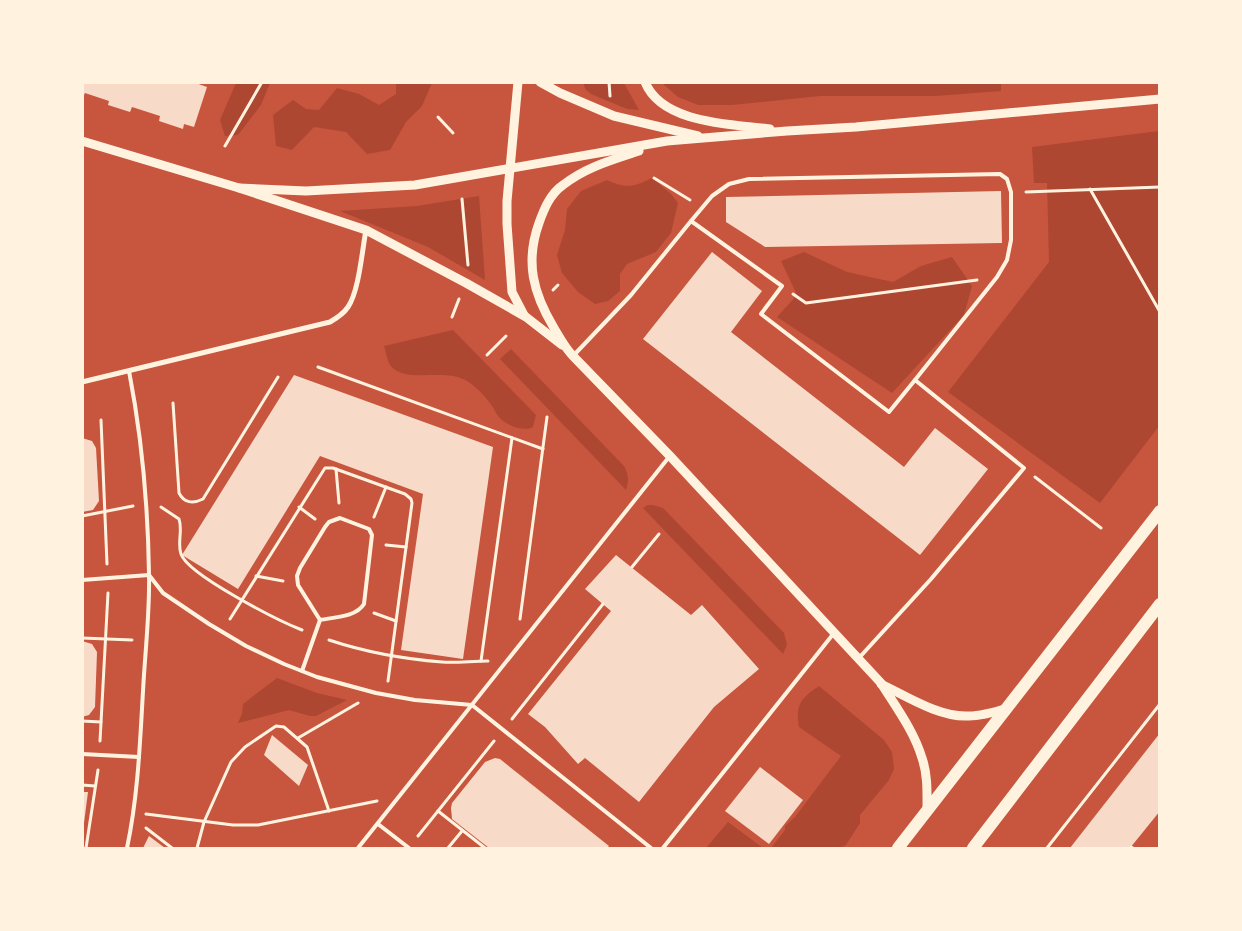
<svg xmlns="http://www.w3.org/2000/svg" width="1242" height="931" viewBox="0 0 1242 931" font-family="'DejaVu Sans',sans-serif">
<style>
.green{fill:#ae4732}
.building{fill:#f7dbc8}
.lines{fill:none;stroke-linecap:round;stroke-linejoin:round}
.path{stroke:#fff3e0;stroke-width:3}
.service{stroke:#fff3e0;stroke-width:4}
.minor{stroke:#fff3e0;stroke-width:5}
.tertiary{stroke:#fff3e0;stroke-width:9}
.primary{stroke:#fff3e0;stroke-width:12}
</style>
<rect width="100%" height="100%" fill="#c8553d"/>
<g class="green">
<path d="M236,83H270L261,105L238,135L225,136L220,120Z"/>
<path d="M396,83H432L422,106L406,122L390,150L367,154L346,132L314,127L292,150L276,146L273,115L293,100L306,109L319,110L337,88L359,94L379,105L396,94Z"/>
<path d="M583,83H624L639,110L627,109L591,94L586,90Z"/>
<path d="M662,83H1020L1001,84V91L935,96H820L732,105H698L678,97Z"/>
<path d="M1159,131V426L1100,503L948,392L1049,262L1047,183H1034L1032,147Z"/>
<path d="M652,178L671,194L678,203L671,233L656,252L627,264L620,274V291L608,301L595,304L578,292L562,273L557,255L565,230L567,209L581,191L607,180C626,189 634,187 652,178Z"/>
<path d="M479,196L485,280L428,247L340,211L417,206Z"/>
<path d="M804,252L847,272L893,282L921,266L952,257L972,286L964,315L892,393L777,317L797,295L781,261Z"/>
<path d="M453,330L536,415L533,427C524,432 508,426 501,419C497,416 495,410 492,406C486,397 477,387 467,381C444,367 405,385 390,365C387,360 386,352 384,346Z"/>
<path d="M511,349L624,466C629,475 629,481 626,490L500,359Z"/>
<path d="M648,505H653L663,508L784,633L787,645L783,654L643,508Z"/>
<path d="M277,678L317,693L347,700L316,716H310L289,710L238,723L242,714L243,704Z"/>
<path d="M819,686L884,740L892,752L894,769L889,780L860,815V823L846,845L840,848H771L785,830V826L795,817L841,756L799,727C795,705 801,698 819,686Z"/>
<path d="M728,822L763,848H706Z"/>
</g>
<g class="building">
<path d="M82,82H193L207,87L194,127L184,124L183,129L159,121L160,116L132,107L130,112L108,105L109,101L85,93L82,99Z"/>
<path d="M1001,191L1002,243L765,247L726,222V197Z"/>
<path d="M712,252L762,291L731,332L904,467L935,428L988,469L920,555L643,339Z"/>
<path d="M294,375L493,447L463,659L401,650L423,494L320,456L238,589L182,555Z"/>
<path d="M82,438L92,441L96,448L99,501L93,510L82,512Z"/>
<path d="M616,555L691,615L702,605L759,669L714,707L639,802L585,758L578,764L545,727L528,714L611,611L585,589Z"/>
<path d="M82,641L92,644L97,652L95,707L89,715L82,717Z"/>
<path d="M1160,733V811L1130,848H1070Z"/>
<path d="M272,735L308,765L299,786L264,755Z"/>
<path d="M495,758L500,759L609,846L607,848H489L452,819L451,808L452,803L485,762Z"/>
<path d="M760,767L803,800L769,844L725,811Z"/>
<path d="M82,792H88L84,823H82Z"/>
<path d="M149,836L165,848H143Z"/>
</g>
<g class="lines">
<g class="path">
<path d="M609,82L610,96"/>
<path d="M438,117L453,133"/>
<path d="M225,146L262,82"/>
<path d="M654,178L690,200"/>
<path d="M1090,189L1160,312"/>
<path d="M1026,192L1160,187"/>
<path d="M462,199L468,265"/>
<path d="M553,290L558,285"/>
<path d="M793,294L806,303L977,280"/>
<path d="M452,317L459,299"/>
<path d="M487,355L506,336"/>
<path d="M318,367L543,449"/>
<path d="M173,403L179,493C184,503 193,504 203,499L278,377"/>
<path d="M101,420L107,564"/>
<path d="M336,469L339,503"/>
<path d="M1035,477L1101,528"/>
<path d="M161,507L179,519C183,530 177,543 181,554C188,575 279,621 302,630"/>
<path d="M299,507L315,519"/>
<path d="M82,516L133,506"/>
<path d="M374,517L386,487"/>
<path d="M386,545L406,547"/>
<path d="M632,567L659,534"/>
<path d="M256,576L283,581"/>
<path d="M374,613L396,621"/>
<path d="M230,619L325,468H333L405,494L411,499L412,503L388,681"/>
<path d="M520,619L547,417"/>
<path d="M82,638L132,640"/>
<path d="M329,640C365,652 404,659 442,662C457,663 472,661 488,661"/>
<path d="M481,661L512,438"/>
<path d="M512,719L603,604"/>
<path d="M82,721L101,722"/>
<path d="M298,738L358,703"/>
<path d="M100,741L108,593"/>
<path d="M82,785L95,786"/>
<path d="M438,811L485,848"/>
<path d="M146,814L233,825H258L377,801"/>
<path d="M146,828L172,848"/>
<path d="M418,836L494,741"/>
<path d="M1131,847L1133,848"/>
<path d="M86,848L98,770"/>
<path d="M197,848L204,822L231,762L245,747L276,726L284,727L307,747L329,811"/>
<path d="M448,848L462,831"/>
<path d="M1047,848L1160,704"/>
</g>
<g class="service">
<path d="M691,221L712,196L729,184L749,179L1000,174L1007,179L1011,192V240L1007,260L997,277L915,380"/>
<path d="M573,356L631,295L691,221L782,286L761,314L889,412L915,380L1024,468L931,579L858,659"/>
<path d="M82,580L149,575L163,593L209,624L246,646L284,664L317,677L376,693L415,700L472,705L651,848"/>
<path d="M302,671L320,620C335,617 356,617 364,604L372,535L369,529L340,518L329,522L325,527L300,568L297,576L298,585L320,620"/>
<path d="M82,754L139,757"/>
<path d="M378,824L409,848"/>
<path d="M127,848C138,796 140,743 143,691C145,652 150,612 149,574C148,505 142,438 129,371"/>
<path d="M358,848L669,457"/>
<path d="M663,848L834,633"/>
</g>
<path class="minor" d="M82,382L330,322C337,318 344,313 348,307C359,291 362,251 366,230"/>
<g class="tertiary">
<path d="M518,82L507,201V224L512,292L524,315"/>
<path d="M540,82L560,93L614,116L698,136"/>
<path d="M645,82C662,124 732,124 770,129"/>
<path d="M82,141L239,188L366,230L466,283L526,317L562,345"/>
<path d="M639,151C612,160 586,167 563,185C550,194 544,209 539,223C525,262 533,293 554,328C560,338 565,348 573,356L670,456L881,683C896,707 914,731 922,758C928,775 927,794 927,812"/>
<path d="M239,188L306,191L415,185L667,141L787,131L856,127L1160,99"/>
<path d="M881,684C906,696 940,718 969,716C982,716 995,712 1008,708"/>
</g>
<g class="primary">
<path d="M898,848L1160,511"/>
<path d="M973,848L1160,604"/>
</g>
</g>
<rect width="1242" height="931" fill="none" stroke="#fff3e0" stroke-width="168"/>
</svg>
